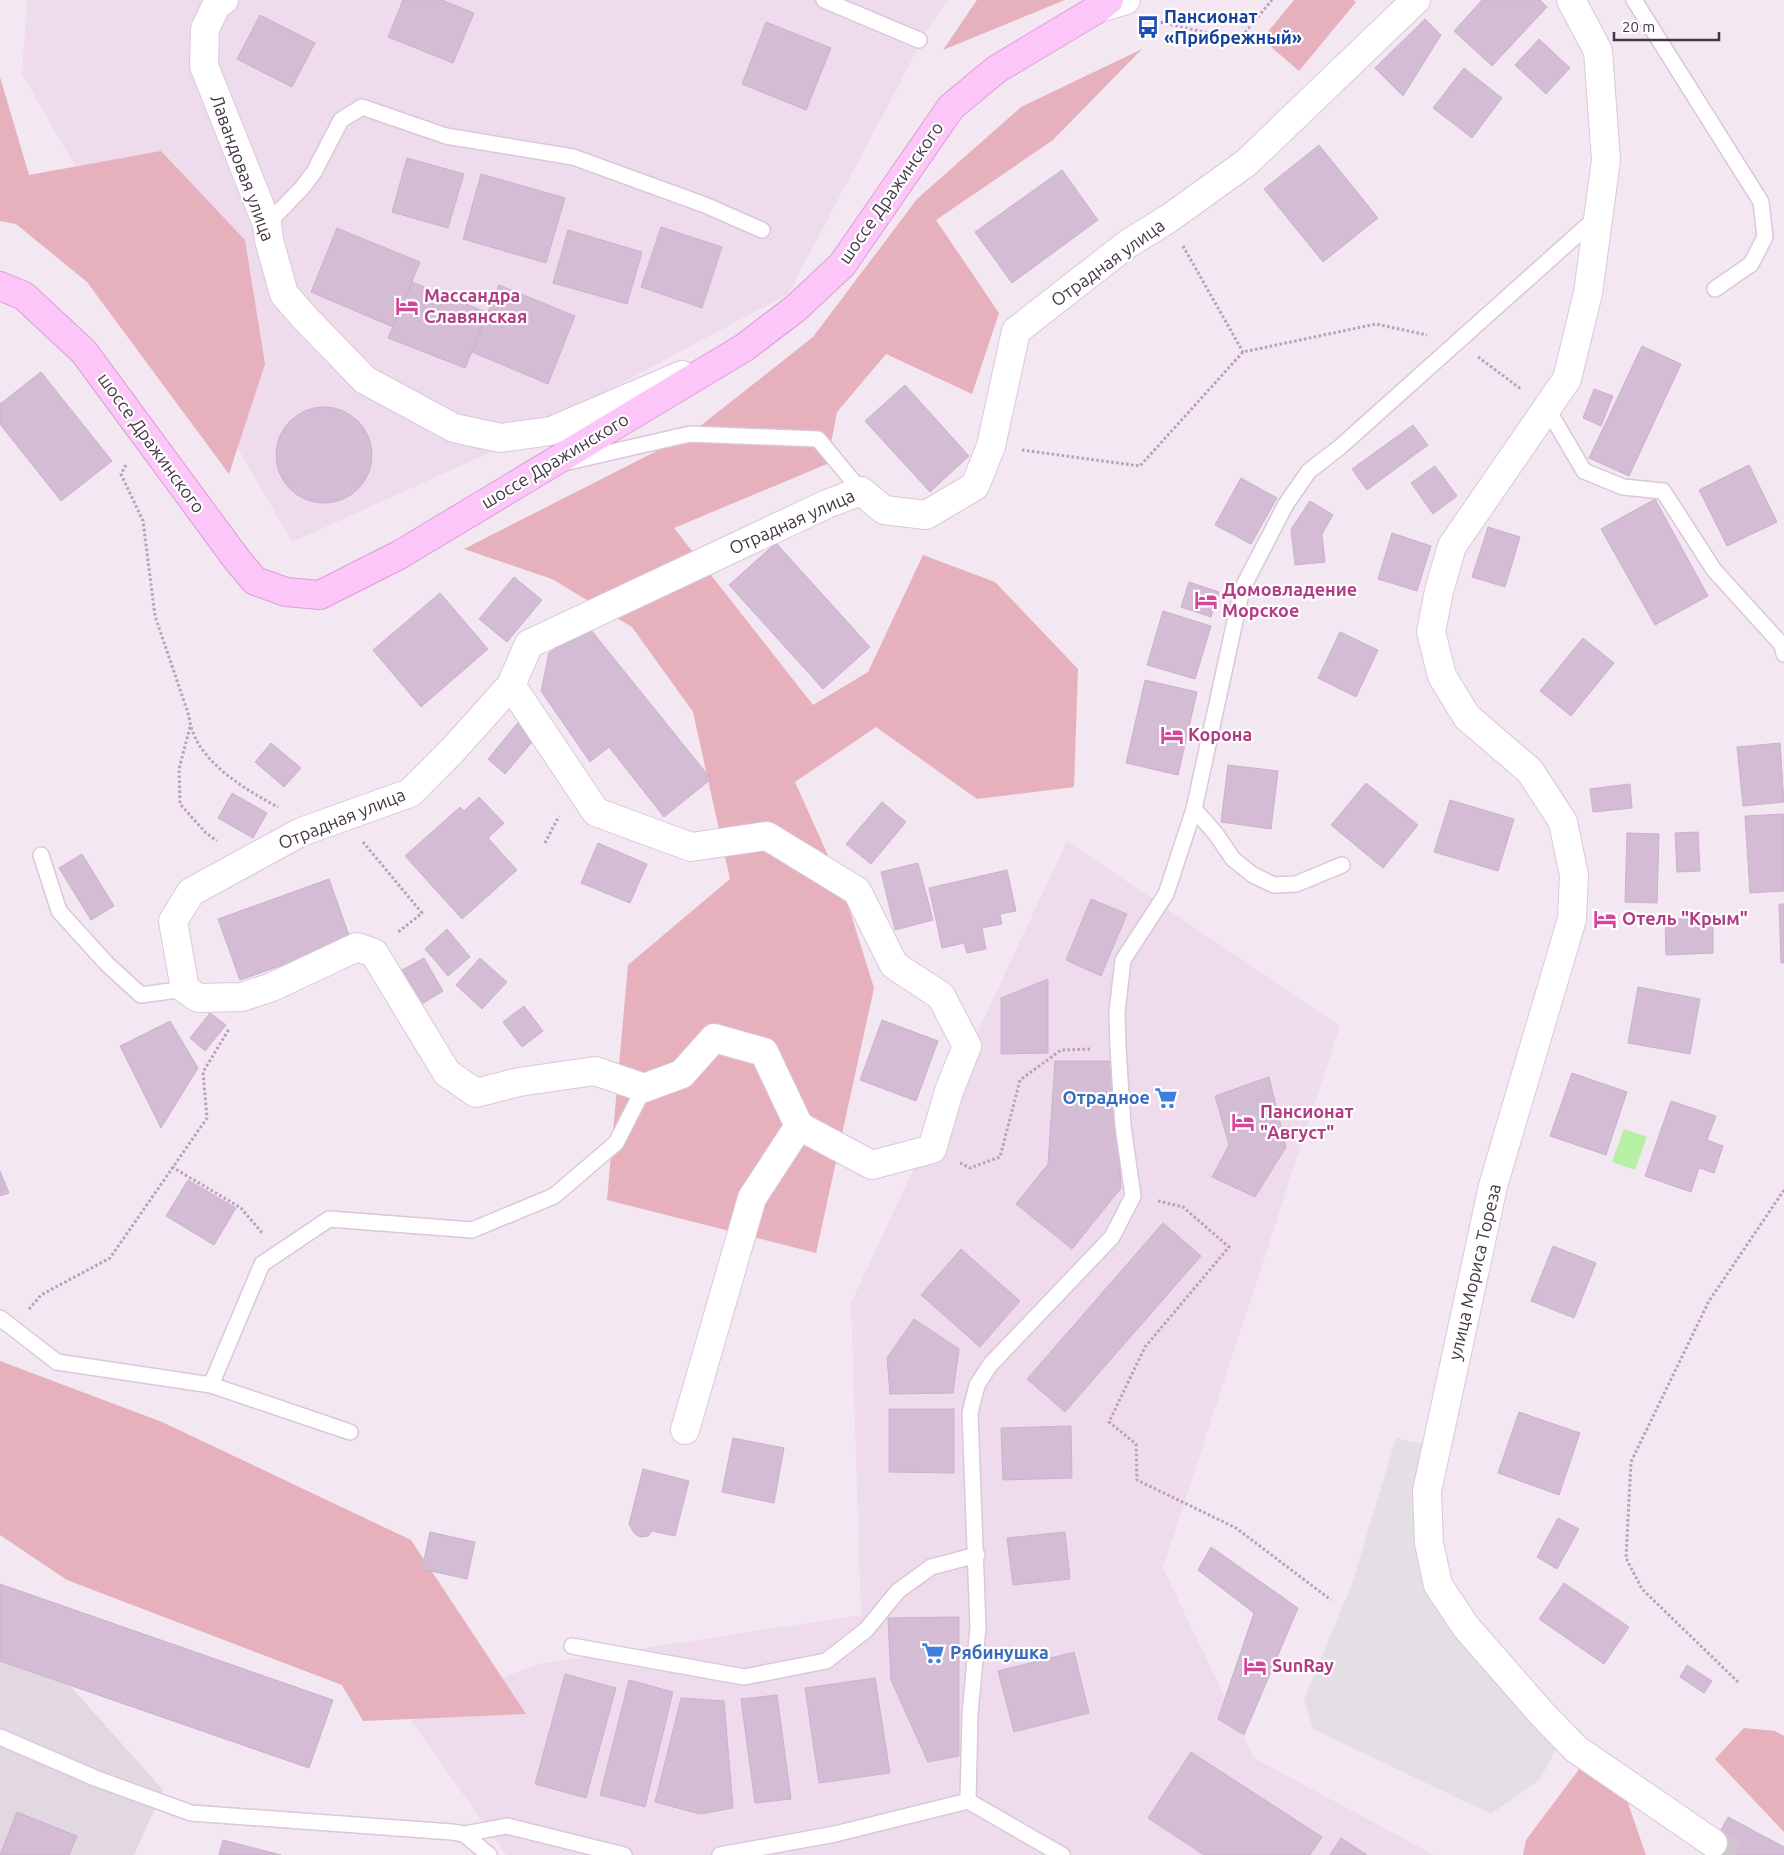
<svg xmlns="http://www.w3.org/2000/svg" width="1784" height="1855" viewBox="0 0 1784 1855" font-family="Ubuntu,sans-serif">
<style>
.residential{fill:#eedced}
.industrial{fill:#e1d8e2}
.green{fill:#e6b0bc}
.parking{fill:#e4dfe4}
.water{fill:#b7efa4}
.building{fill:#d3bcd4;stroke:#cdb0cf}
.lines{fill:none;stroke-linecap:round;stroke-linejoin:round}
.street-tunnel{stroke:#d0c4d0;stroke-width:28;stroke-dasharray:28 14;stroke-linecap:butt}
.lane-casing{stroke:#dcc6dc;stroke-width:18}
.street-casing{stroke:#dcc6dc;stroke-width:30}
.secondary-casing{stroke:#db9ed6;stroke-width:30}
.path{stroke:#bf9bc0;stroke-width:3;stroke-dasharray:2.5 2.5;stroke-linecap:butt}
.lane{stroke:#fff;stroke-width:15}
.street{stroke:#fff;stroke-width:28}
.secondary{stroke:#fdc6f8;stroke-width:28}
.labels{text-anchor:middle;stroke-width:4.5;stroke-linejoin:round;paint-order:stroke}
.transit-label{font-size:18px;font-weight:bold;fill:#164399;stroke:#fff;text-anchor:start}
.street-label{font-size:18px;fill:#453646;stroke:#fff}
.hotel-label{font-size:18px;font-weight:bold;fill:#b23c85;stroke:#fff;text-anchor:start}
.shop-label{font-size:18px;font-weight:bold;fill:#366cbe;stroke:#fff;text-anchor:end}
</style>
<rect width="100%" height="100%" fill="#f3e7f2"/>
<g class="residential">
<path d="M27,0H949L931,24L788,294L498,449L292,542L22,74Z"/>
<path d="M1067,841L1340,1026L1163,1568L1254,1758L1434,1855H506L405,1712L540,1664L861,1615L851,1303Z"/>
</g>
<path class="industrial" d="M0,1607L163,1790L134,1855H0Z"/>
<g class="green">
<path d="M977,0H1065L943,50Z"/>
<path d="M1294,0H1353L1356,2L1299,71L1262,39Z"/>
<path d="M1142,49L1053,140L936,220L999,313L972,394L886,354L837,412L827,464L674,528L813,705L868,672L923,555L995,582L1078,669L1074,787L977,799L876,727L795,782L843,889L874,988L816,1253L607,1200L628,965L730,879L693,712L632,627L552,579L464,549L690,434L813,337L917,199L1021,107Z"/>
<path d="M0,77L29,175L161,151L245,240L265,364L229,474L87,282L16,224L0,221Z"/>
<path d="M0,1361L162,1422L411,1540L526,1714L363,1721L342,1685L67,1580L0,1535Z"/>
<path d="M1744,1728L1775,1731L1784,1736V1832L1715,1759Z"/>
<path d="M1583,1764L1625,1795L1646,1855H1523L1526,1840Z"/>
</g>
<path class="parking" d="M1396,1438L1422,1444V1571L1441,1616L1560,1742L1540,1779L1491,1814L1313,1729L1304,1699L1352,1584Z"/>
<path class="water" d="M1624,1129L1647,1137L1635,1170L1612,1162Z"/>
<g class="building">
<path d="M403,0H442L474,13L453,63L388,37Z"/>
<path d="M1482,0H1540L1547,7L1492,66L1454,31Z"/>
<path d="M260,15L315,43L292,87L237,59Z"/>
<path d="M1425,19L1441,35L1403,96L1375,68Z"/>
<path d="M766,22L831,48L806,110L742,84Z"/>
<path d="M1539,39L1570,68L1546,94L1515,65Z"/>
<path d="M1464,68L1502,98L1472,138L1433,108Z"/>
<path d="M1319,145L1378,218L1323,262L1264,189Z"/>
<path d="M407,158L464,174L448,228L392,212Z"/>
<path d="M1062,170L1098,220L1012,283L975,232Z"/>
<path d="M481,174L565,198L546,263L463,239Z"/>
<path d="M661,227L722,247L702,308L641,287Z"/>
<path d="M337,228L420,262L393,327L311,292Z"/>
<path d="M568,230L642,252L627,304L553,283Z"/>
<path d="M412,282L488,313L465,368L388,338Z"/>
<path d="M499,285L575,316L548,384L472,352Z"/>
<path d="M1642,346L1681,364L1629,476L1589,458Z"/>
<path d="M41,372L112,461L61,501L0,424V404Z"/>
<path d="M905,385L969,456L930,492L865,421Z"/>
<path d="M1594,389L1613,396L1601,426L1583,418Z"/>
<circle cx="324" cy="455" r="48"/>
<path d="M1413,425L1428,445L1367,490L1352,469Z"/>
<path d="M1749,465L1777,522L1727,546L1699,490Z"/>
<path d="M1435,466L1457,496L1433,514L1411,483Z"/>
<path d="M1241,478L1277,498L1251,544L1215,525Z"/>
<path d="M1655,499L1708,596L1655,625L1601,529Z"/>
<path d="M1310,501L1333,515L1322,534L1325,562L1295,565L1291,529Z"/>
<path d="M1488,527L1520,537L1505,587L1472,577Z"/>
<path d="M1392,533L1431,546L1417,591L1378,579Z"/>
<path d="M776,543L870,647L823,689L729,585Z"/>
<path d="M514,577L542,600L507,642L479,619Z"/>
<path d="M1189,582L1219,592L1211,617L1181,607Z"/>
<path d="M440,593L488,649L421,707L373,650Z"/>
<path d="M1163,611L1211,626L1195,679L1147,665Z"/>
<path d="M587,625L711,779L664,817L609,747L590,762L541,691L549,653Z"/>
<path d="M1340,632L1378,650L1356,697L1318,678Z"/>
<path d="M1583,638L1614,663L1571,716L1540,691Z"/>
<path d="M1145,680L1197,692L1178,775L1126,763Z"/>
<path d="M521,719L532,742L505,774L488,759Z"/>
<path d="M271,743L301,768L284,787L255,762Z"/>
<path d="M1780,743L1784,802L1743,806L1737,747Z"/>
<path d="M1228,765L1278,771L1271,829L1221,822Z"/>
<path d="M1366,783L1418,825L1383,868L1331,825Z"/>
<path d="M1630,784L1632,808L1593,812L1590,789Z"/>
<path d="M232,793L267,813L253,838L218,818Z"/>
<path d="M479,797L504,823L488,838L517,870L462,919L405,856L460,807L464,811Z"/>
<path d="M1450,800L1514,819L1498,871L1434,852Z"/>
<path d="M882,802L906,822L871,864L846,844Z"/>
<path d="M1784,814V891L1750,893L1745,816Z"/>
<path d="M1698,832L1700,871L1677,872L1675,833Z"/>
<path d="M1627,833L1659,834L1657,903L1625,902Z"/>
<path d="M598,843L647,864L630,903L581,883Z"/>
<path d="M82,854L114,906L91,920L59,868Z"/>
<path d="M918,863L933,920L895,930L881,872Z"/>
<path d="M1007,870L1016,911L1000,914L1002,924L982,928L986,949L967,953L964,943L942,948L929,888Z"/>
<path d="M329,879L351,941L240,980L218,919Z"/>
<path d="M1091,899L1127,914L1101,976L1066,960Z"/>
<path d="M1779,904H1784V963H1781Z"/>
<path d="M1713,918V953L1666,955L1665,919Z"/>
<path d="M447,929L470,957L448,976L425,949Z"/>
<path d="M424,958L443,991L422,1004L402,970Z"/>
<path d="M480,958L507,982L482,1009L456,985Z"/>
<path d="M1048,979V1053L1001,1054V998Z"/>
<path d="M1638,987L1700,999L1690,1054L1628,1043Z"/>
<path d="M524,1006L543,1031L522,1047L503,1022Z"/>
<path d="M210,1013L226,1025L205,1051L190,1038Z"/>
<path d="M882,1020L938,1041L916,1101L860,1080Z"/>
<path d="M170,1021L198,1068L161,1128L120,1046Z"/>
<path d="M1055,1061H1113L1121,1188L1072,1249L1016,1204L1048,1164Z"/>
<path d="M1572,1073L1627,1092L1606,1155L1550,1136Z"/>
<path d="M1269,1077L1286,1147L1255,1197L1212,1177L1229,1145L1215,1096Z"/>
<path d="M1671,1101L1716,1116L1707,1140L1723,1146L1714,1173L1699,1168L1691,1192L1645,1176Z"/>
<path d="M0,1171L9,1193L0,1196Z"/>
<path d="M188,1180L236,1208L214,1245L166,1216Z"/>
<path d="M1163,1223L1201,1256L1065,1412L1027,1379Z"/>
<path d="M1553,1246L1596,1263L1574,1318L1531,1301Z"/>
<path d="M961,1249L1020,1301L980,1347L921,1295Z"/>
<path d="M914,1319L959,1349L953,1393L890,1394L887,1358Z"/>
<path d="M889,1409H954V1473L889,1472Z"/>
<path d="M1519,1412L1580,1433L1559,1495L1498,1473Z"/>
<path d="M1071,1426L1072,1478L1003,1480L1001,1428Z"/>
<path d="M733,1438L784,1448L774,1503L722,1492Z"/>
<path d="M643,1469L689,1481L675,1536L652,1531L648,1536L640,1537L634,1533L629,1524Z"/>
<path d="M1558,1518L1579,1529L1557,1569L1537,1557Z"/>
<path d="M430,1532L475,1542L467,1579L422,1569Z"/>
<path d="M1065,1532L1070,1579L1013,1585L1007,1538Z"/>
<path d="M1211,1547L1298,1608L1244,1735L1218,1719L1254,1613L1198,1570Z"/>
<path d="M1564,1583L1629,1627L1604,1664L1539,1619Z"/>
<path d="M0,1584L333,1700L309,1768L0,1661Z"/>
<path d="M959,1617V1756L928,1762L891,1680L888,1618Z"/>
<path d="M1074,1652L1089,1713L1014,1732L998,1671Z"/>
<path d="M1687,1665L1712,1681L1704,1693L1680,1677Z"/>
<path d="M565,1674L616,1688L586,1798L535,1784Z"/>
<path d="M875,1678L890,1773L819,1783L805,1688Z"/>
<path d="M629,1680L673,1692L645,1807L600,1795Z"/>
<path d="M777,1695L791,1799L755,1803L741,1699Z"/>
<path d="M681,1698L724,1701L733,1808L700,1814L655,1802Z"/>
<path d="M1191,1752L1322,1837L1310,1855H1204L1148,1818Z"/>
<path d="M17,1812L77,1836L69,1855H0Z"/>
<path d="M1728,1817L1784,1847V1855H1707Z"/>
<path d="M1341,1838L1367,1855H1330Z"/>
<path d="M223,1840L281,1855H219Z"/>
</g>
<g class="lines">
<path class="street-tunnel" d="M1713,1843L1734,1855"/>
<defs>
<g id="lane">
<path d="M824,0L919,40"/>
<path d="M1634,0L1761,202L1765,237L1751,264L1715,289"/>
<path d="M267,224L302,188L314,172L341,120L362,107L446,136L573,157L705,205L762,230"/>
<path d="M1547,408L1584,471L1623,487L1663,491L1714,570L1782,645L1784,654"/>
<path d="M568,462L690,434L818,439L861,491"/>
<path d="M1194,809L1216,834L1233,859L1253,875L1274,885L1296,884L1342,865"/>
<path d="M41,855L59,911L107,964L141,995L185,989"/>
<path d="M0,1318L57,1362L211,1385L350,1432"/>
<path d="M211,1385L262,1264L329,1219L472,1230L554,1196L616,1143L644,1088"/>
<path d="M572,1646L744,1677L826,1661L866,1630L898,1591L931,1567L977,1555"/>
<path d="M0,1737L95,1778L191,1813L452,1832L464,1834L489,1855"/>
<path d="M464,1834L507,1826L624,1855"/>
<path d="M720,1855L835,1834L968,1801"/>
<path d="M1062,1855L968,1801L970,1714L978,1627L970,1413L977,1385L990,1365L1112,1237L1133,1196L1123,1126L1118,1048L1117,1012L1123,960L1166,894L1194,809L1242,589L1286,504L1309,471L1340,447L1597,217"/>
</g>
<g id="street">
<path d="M224,0L217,4L205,29L204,66L267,224L269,240L284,294L304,317L365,380L454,428L500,438L551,431L682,375"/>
<path d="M1571,0L1598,51L1606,160L1588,293L1567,379L1452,546L1439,591L1431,632L1442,676L1467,717L1530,771L1563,822L1574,875L1572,919L1493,1186L1427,1491L1429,1543L1438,1585L1466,1627L1543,1715L1576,1749L1713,1843"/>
<path d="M1099,8L1126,0"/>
<path d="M511,685L596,812L691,847L767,836L857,891L894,965L941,996L967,1046L949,1091L932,1149L872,1165L799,1126L764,1052L714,1038L682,1074L644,1088L595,1071L519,1082L476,1093L447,1073L374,953L357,947L272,987L242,997L198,998L185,989L173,921L191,892L301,832L410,793L452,751L511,685L529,644L827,504L861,491L884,510L926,515L975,486L991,446L1016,331L1129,243L1168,219L1246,163L1416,0"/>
<path d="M685,1430L752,1198L799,1126"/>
</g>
<path id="secondary" d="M0,286L24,296L84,352L238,561L255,581L286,592L320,595L401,554L745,347L796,308L842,265L951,107L997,69L1099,8L1109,0"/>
</defs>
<use href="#lane" class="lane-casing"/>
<use href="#street" class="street-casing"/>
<use href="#secondary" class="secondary-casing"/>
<g class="path">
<path d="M1151,20L1239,40L1272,0"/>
<path d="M1183,246L1243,352"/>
<path d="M1478,357L1521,389"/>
<path d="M1022,450L1140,466L1243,352L1376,324L1427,335"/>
<path d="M126,465L121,474L143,521L155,616L189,716C193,759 244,789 278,807"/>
<path d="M190,727L179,769L180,804L206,833L217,841"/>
<path d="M363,842L422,913L397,933"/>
<path d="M545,843L559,816"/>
<path d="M960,1163L970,1168L1000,1157L1020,1080L1061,1050L1092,1049"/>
<path d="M172,1167L241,1208L263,1234"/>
<path d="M1158,1201L1183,1207L1229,1247L1145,1347L1109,1422L1136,1444L1137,1480L1236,1528L1331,1600"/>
<path d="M29,1309L41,1295L110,1258L207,1118L203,1072L229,1029"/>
<path d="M1738,1682L1642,1589L1626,1558L1631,1462L1709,1301L1784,1190"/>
</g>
<use href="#lane" class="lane"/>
<use href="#street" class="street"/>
<use href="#secondary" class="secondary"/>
</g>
<defs>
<symbol id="bus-bare" viewBox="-9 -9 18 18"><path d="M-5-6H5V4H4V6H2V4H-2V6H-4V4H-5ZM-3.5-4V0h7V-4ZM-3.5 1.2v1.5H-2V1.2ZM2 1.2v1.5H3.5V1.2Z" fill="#1a4fb4" stroke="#fff" stroke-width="2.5" paint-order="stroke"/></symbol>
<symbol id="hotel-bare" viewBox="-9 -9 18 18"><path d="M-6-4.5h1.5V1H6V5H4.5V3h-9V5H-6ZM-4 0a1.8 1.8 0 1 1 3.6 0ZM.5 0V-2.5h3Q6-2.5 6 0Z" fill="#d1479c" stroke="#fff" stroke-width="2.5" paint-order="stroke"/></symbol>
<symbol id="supermarket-bare" viewBox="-9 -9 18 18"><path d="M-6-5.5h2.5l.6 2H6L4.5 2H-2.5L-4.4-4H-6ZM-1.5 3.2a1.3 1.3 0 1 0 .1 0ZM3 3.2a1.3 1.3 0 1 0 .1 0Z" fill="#3f7fe0" stroke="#fff" stroke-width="2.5" paint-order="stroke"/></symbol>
</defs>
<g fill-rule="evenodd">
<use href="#bus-bare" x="1132" y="11" width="32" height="32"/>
<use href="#hotel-bare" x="391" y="290" width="32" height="32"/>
<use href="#hotel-bare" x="1190" y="584" width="32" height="32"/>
<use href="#hotel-bare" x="1156" y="719" width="32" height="32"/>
<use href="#hotel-bare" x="1589" y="903" width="32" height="32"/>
<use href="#supermarket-bare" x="1150" y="1082" width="32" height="32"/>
<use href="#hotel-bare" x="1227" y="1106" width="32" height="32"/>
<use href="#supermarket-bare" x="917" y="1637" width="32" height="32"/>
<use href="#hotel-bare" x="1239" y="1650" width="32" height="32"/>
</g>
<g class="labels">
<g class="transit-label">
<text x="1164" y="23">Пансионат<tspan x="1164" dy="21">«Прибрежный»</tspan></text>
</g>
<g class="street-label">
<text transform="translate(242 168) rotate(70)" y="6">Лавандовая улица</text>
<text transform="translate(891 193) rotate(-55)" y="6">шоссе Дражинского</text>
<text transform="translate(1108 263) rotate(-36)" y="6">Отрадная улица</text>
<text transform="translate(151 443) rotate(54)" y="6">шоссе Дражинского</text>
<text transform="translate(555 461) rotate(-31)" y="6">шоссе Дражинского</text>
<text transform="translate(792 522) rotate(-24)" y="6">Отрадная улица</text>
<text transform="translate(342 819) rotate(-22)" y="6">Отрадная улица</text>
<text transform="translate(1475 1272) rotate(-77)" y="6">улица Мориса Тореза</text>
</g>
<g class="hotel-label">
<text x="424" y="302">Массандра<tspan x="424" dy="21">Славянская</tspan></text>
<text x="1222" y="596">Домовладение<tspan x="1222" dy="21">Морское</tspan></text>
<text x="1188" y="741">Корона</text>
<text x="1622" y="925">Отель "Крым"</text>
<text x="1260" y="1118">Пансионат<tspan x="1260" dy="21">"Август"</tspan></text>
<text x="1272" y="1672">SunRay</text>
</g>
<g class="shop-label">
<text x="1150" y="1104">Отрадное</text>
<text x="950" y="1659" text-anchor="start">Рябинушка</text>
</g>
</g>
<path d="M1614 32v8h105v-8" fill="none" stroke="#453646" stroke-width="2.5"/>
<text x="1622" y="32" font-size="15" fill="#453646" stroke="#ffffff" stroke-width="4" paint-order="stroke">20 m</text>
</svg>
